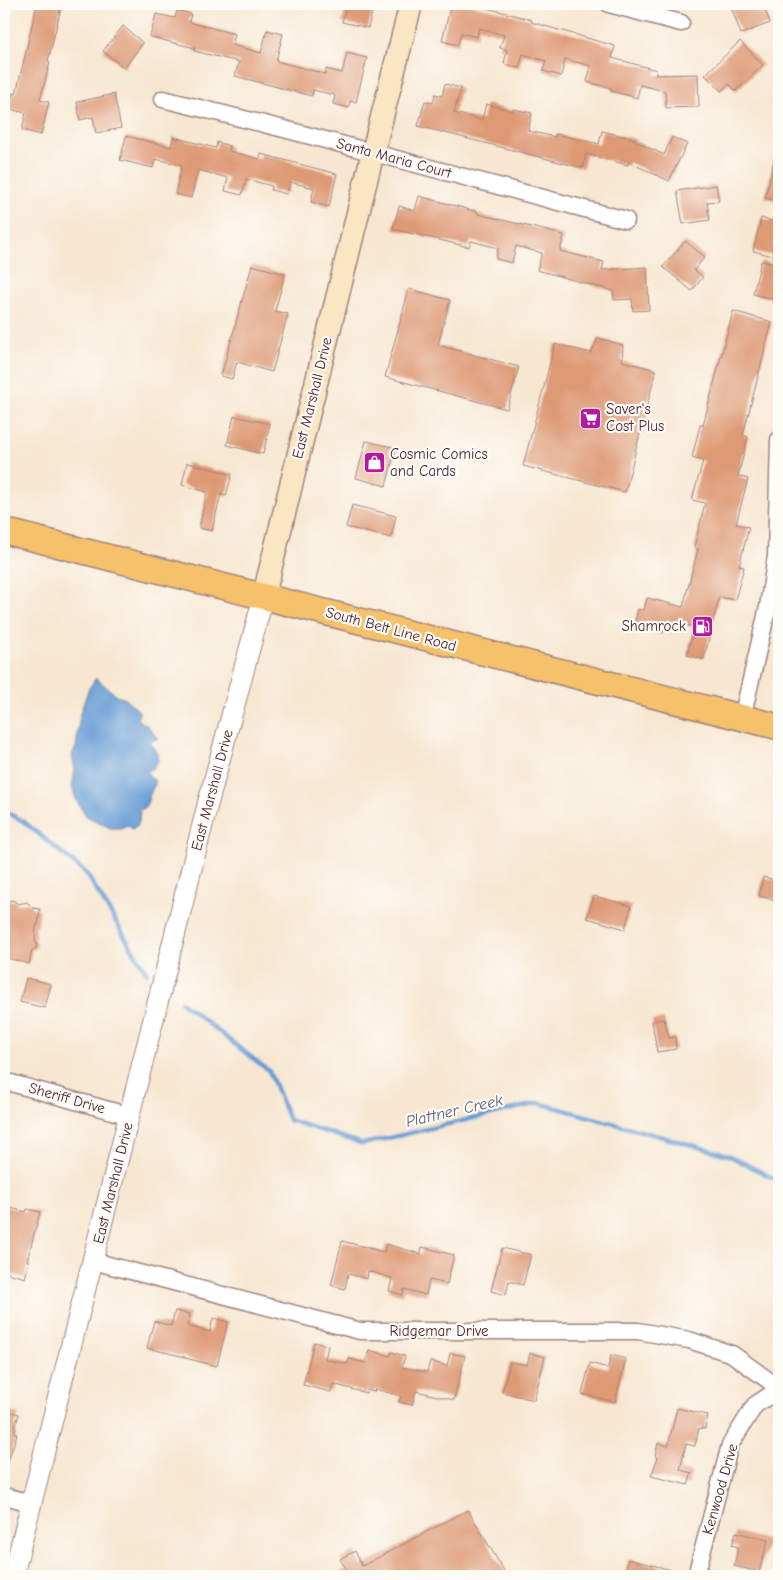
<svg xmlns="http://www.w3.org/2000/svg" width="783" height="1580" viewBox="0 0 783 1580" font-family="'Comic Neue',sans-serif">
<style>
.water{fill:#699dd5;stroke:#5a5e80}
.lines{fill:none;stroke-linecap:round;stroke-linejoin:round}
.stream{stroke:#699dd5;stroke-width:4.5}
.building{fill:#de9975}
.minor-casing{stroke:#a0837e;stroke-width:19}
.tertiary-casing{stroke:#a0837e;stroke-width:22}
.secondary-casing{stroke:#a0837e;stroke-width:25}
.primary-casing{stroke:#a0837e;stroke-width:28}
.minor{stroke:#fff;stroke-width:16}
.tertiary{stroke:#fff;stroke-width:20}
.secondary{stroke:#fbe6c4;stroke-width:22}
.primary{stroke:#f5c16b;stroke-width:25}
.labels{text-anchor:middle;stroke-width:4.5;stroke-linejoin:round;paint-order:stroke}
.street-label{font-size:15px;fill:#4a1f2b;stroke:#fdfcf7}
.poi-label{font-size:15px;fill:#4a1f2b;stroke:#fdfcf7;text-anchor:start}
.water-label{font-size:16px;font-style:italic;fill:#585877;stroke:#fdfcf7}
</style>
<rect width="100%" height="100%" fill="#fdfcf7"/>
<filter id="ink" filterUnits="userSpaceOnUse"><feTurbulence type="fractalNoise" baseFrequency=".02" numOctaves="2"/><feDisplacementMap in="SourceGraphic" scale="10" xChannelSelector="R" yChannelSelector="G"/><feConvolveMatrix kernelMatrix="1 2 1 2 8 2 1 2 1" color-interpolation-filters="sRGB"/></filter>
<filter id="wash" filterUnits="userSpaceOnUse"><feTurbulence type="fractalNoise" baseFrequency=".0096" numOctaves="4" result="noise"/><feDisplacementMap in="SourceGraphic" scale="20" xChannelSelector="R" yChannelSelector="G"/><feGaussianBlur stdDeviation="1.12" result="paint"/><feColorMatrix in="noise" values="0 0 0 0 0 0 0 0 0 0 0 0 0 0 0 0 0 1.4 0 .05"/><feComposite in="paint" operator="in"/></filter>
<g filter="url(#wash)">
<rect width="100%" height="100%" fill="#f7e7d1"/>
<path class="water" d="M96,678L117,696L126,699L140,712L137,719L148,726L158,739L152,740L150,742L157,754L158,761L153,768L147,771L150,777L154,780L155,785C149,792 150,802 143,809H140L139,822L136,827L132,829L128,825L121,828H110L86,816L77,802L72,787L75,770L72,755L76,747L80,713L89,688Z"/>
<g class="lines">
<g class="stream">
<path d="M4,811L23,821L86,873L147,973"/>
<path d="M181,1002L269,1071L289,1120L363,1144L539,1103L728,1155L779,1181"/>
</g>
</g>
<g id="blocks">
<g class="building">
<path d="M37,4H62L48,61L50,62L40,100L49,102L41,135L22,130L26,113L9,109L13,93L16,94Z"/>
<path d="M347,4H374L368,28L342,22Z"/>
<path d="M451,4H467L495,10L532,20L531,22L615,46L612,58L657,70L655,75L698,74L699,107L666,108L665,91L640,85L637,98L611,91L612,88L587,82L591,66L565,59L561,76L543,71L546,61L523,54L519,68L504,64L507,50L500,48L504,35L479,28L477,37L461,33L458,45L442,41Z"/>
<path d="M730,4H763L770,23L741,34Z"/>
<path d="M177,10L191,14L189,22L235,34L232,45L261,53L267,30L283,34L276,61L325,74L326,69L342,73L347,53L367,58L356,102L350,101L349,108L333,104L335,95L313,90L312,96L235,76L239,62L194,51L195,48L150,37L156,14L175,18Z"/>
<path d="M123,26L143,43L124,68L103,51Z"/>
<path d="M740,41L763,65L736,91L729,84L721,91L705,75Z"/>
<path d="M445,84L461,88L454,113L482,120L486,104L513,111V109L532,113L528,131L555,137L556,134L599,144L602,131L635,139V141L664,155L672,137L687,144L669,181L629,162L628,165L586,154L583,168L418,126L425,101L433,103L435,94L442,96Z"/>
<path d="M114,94L121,128L96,133L93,117L80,120L77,102Z"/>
<path d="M126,136L171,147L173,137L216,148L217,142L230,146L229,151L260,159L261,154L337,174L329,207L311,202L314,188L290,182L287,194L271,190L272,186L246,179L242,195L225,191L228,178L198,170L191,198L175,194L182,165L155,159L153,168L120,160Z"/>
<path d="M775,156H779V201L765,198Z"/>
<path d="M716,185L719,201L707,202L710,220L683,224L677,191Z"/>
<path d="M419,196L478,212V214L564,235L560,251L604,262L602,270L647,267L649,310L633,311L632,299L614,300L613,291L537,270L542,253L516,246L512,263L496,259L498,248L471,241L469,247L393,229L399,206L415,211Z"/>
<path d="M761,218L779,223V240L778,239L773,256L753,251Z"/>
<path d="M685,241L705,257L694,270L703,277L692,291L663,267Z"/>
<path d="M761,261L779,265V291L777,300L753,294Z"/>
<path d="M252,265L285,274L275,311L288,314L272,372L237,362L232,379L221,376Z"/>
<path d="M409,289L450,300L438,345L519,367L507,409L385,377Z"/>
<path d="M733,311L772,322L743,435L748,437L738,476L748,479L736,524L749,527L739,566L744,567L735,600L719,597L704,659L687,655L694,627L666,620L663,633L634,626L638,609L644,610L647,598L683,607L684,603L698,549L694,548L705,503L692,500L703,461L692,458L700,425H703Z"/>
<path d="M598,338L623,345L622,361L656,370L625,492L523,466L555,344L591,353Z"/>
<path d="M234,416L270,424L263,454L227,445Z"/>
<path d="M366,441L396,448L386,486L356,478Z"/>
<path d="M187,463L232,474L226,496L221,494L212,531L199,528L207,492L182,485Z"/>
<path d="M352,505L396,516L391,538L346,527Z"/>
<path d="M763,877L779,881V901L759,896Z"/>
<path d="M594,896L631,906L625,929L587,918Z"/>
<path d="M13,900L18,904L27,902L33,908L40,909L38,925L36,926L35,941L37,943L36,948L32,950L29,964L4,957V902Z"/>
<path d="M26,978L51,984L45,1008L20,1002Z"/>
<path d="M664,1019L669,1038L675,1037L676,1049L657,1052L652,1021Z"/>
<path d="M4,1206L26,1212L27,1209L40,1212L27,1261H29L25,1278L4,1272Z"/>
<path d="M342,1241L384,1252L386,1244L421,1254L422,1247L454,1255L447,1284L429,1280L426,1295L404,1289L403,1295L389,1291L392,1278L368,1271L367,1279L348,1274L345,1289L331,1285Z"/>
<path d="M502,1248L531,1255L523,1285L509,1281L506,1295L491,1291Z"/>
<path d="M175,1311L190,1314L187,1326L210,1332L213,1318L228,1322L217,1366L185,1358V1357L147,1348L154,1321L171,1326Z"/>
<path d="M314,1342L328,1346L325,1359L347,1364L349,1359L366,1363L369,1350L390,1356L391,1352L405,1356L402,1367L427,1372L430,1361L447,1366L450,1353L465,1356L454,1400L416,1391L412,1405L399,1402L401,1396L375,1389L374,1392L367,1390L366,1393L333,1384L331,1392L303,1385Z"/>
<path d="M530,1353L545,1357L534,1400L502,1392L510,1362L527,1365Z"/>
<path d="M611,1355L626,1359L615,1402L582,1394L590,1363L608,1368Z"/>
<path d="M677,1408L708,1415L705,1429L699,1428L695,1446L686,1444L680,1470L692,1473L688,1485L651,1476L658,1457L655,1456L658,1443L668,1446Z"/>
<path d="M4,1410L19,1414L15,1427V1433L17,1434L8,1462L4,1461Z"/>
<path d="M468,1510L507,1576H333L346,1569L340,1559L355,1551L362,1566Z"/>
<path d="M736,1532L768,1540L759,1572L734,1566L738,1547L732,1545Z"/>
<path d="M628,1559L680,1572V1576H625Z"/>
</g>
</g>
</g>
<g filter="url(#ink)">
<use href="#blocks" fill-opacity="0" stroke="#a0837e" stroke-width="1"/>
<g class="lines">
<defs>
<g id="minor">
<path d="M609,4L681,23"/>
<path d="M163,99L284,129L626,220"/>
<path d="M742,718L768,607L776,556L779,440"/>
<path d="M4,1081L130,1116"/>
<path d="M93,1261L360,1331H638L689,1340L732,1354L779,1388"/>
<path d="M4,1496L32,1503"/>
<path d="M696,1576L730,1445L755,1405L779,1389"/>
</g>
<path id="tertiary" d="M13,1576L208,803L264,595"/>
<path id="secondary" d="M264,595L373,152L411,4"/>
<path id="primary" d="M4,531L779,727"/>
</defs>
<use href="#minor" class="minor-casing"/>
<use href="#tertiary" class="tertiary-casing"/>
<use href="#secondary" class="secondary-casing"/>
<use href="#primary" class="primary-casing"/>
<use href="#minor" class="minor"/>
<use href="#tertiary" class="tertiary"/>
<use href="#secondary" class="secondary"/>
<use href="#primary" class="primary"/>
</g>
</g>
<defs>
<symbol id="supermarket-square" viewBox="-11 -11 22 22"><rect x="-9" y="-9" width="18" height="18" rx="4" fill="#b5179e" stroke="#fdfcf7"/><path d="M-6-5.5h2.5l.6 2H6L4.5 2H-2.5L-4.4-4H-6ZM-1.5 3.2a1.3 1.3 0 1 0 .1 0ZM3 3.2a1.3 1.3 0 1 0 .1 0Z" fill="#fff"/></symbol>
<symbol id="shop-square" viewBox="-11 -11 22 22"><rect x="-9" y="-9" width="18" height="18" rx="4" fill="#b5179e" stroke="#fdfcf7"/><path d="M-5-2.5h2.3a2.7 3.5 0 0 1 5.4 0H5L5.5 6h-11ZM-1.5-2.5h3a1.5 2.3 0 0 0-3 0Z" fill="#fff"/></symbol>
<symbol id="fuel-square" viewBox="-11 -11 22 22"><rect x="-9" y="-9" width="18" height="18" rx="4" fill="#b5179e" stroke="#fdfcf7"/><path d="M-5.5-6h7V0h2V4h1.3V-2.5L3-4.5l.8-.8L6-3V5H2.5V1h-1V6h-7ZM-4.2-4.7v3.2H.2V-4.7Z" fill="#fff"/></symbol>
</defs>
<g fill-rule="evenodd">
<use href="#supermarket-square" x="578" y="406" width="25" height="25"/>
<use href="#shop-square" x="362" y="450" width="25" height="25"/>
<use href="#fuel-square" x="690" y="614" width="25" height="25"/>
</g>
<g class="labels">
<g class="street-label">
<text transform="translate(394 158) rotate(15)" y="5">Santa Maria Court</text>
<text transform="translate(312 398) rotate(-76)" y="5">East Marshall Drive</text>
<text transform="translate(391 629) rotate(15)" y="5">South Belt Line Road</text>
<text transform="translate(212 790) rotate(-75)" y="5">East Marshall Drive</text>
<text transform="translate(67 1098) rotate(16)" y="5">Sheriff Drive</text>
<text transform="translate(113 1183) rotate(-76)" y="5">East Marshall Drive</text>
<text x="439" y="1336">Ridgemar Drive</text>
<text transform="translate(720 1489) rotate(-74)" y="5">Kenwood Drive</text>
</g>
<g class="poi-label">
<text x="606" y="414">Saver's<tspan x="606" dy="17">Cost Plus</tspan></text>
<text x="390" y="459">Cosmic Comics<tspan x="390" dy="17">and Cards</tspan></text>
<text x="686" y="631" text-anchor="end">Shamrock</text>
</g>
<g class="water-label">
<text transform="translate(454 1110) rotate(-13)" y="6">Plattner Creek</text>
</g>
</g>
<rect width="783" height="1580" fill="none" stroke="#fdfcf7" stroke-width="20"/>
</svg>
